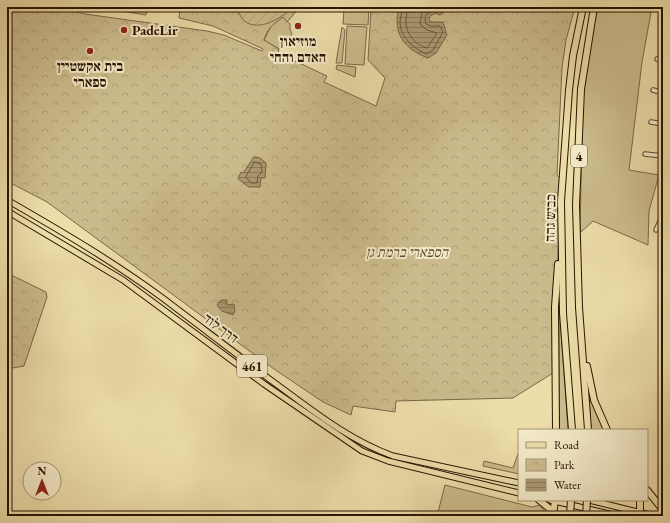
<svg xmlns="http://www.w3.org/2000/svg" width="670" height="523" viewBox="0 0 670 523" font-family="'EB Garamond','Frank Ruhl Libre',serif">
<style>
.grass{fill:#cbbb8c;stroke:#7a6746}
.park{fill:url(#park-crowns);stroke:#7a6746}
.garden{fill:url(#garden-furrows);stroke:#7a6746}
.water{fill:url(#water-rules);stroke:#766343}
.lines{fill:none;stroke-linecap:round;stroke-linejoin:round}
.shore{stroke:#6a5638;stroke-width:1}
.street-casing{stroke:#5a462a;stroke-width:5.5}
.primary-casing{stroke:#291300;stroke-width:7}
.highway-casing{stroke:#291300;stroke-width:8}
.street{stroke:#f3e9c7;stroke-width:3.5}
.primary{stroke:#ecdda9;stroke-width:5}
.highway{stroke:#ecdda9;stroke-width:6}
.highway-bridge-casing{stroke:#291300;stroke-width:8;stroke-linecap:butt}
.highway-bridge{stroke:#ecdda9;stroke-width:6}
.poi-dot{fill:#8f2418;stroke:#f3e9c7;stroke-width:1.5}
.labels{text-anchor:middle;stroke-width:4;stroke-linejoin:round;paint-order:stroke}
.shield{fill:#f3e9c7;stroke:#66533c;stroke-width:1}
.shield-label{font-size:13px;font-weight:bold;fill:#291300}
.poi-label{font-size:14px;font-weight:bold;fill:#291300;stroke:#f3e9c7}
.street-label{font-size:14px;fill:#291300;stroke:#f3e9c7}
.park-label{font-size:14px;font-style:italic;fill:#624e31;stroke:#f3e9c7}
</style>
<defs>
<pattern id="park-crowns" width="20" height="18" patternUnits="userSpaceOnUse"><rect width="20" height="18" fill="#cbbb8c"/><path d="M2 6a3 3 0 1 1 6 0M12 15a3 3 0 1 1 6 0" fill="none" stroke="#aea077"/></pattern>
<pattern id="garden-furrows" width="10" height="10" patternUnits="userSpaceOnUse"><rect width="10" height="10" fill="#cbbb8c"/><path d="M-1 1l2-2M0 10L10 0M9 11l2-2" fill="none" stroke="#aea077"/></pattern>
<pattern id="water-rules" width="6" height="5" patternUnits="userSpaceOnUse"><rect width="6" height="5" fill="#aa9870"/><path d="M0 2.5h6" fill="none" stroke="#8a7b5a"/></pattern>
</defs>
<rect width="100%" height="100%" fill="#ecdda9"/>
<filter id="stains"><feTurbulence type="fractalNoise" baseFrequency=".005" numOctaves="4"/><feColorMatrix values="0 0 0 0 .2 0 0 0 0 .09 0 0 0 0 .02 0 0 0 .5 -.17"/></filter>
<radialGradient id="worn" r=".72"><stop offset=".6" stop-color="#630" stop-opacity="0"/><stop offset="1" stop-color="#630" stop-opacity=".3"/></radialGradient>
<g class="grass">
<path d="M596,7H652L642,62L629,170L659,175L649,211L648,245L593,221L580,233L583,82Z"/>
<path d="M344,9L369,10L368,25L343,24Z"/>
<path d="M283,17L290,24V29L292,34L279,49L264,40L272,24Z"/>
<path d="M347,26L367,27L364,65L345,64Z"/>
<path d="M342,27L345,30L342,63H336Z"/>
<path d="M337,65L356,67L355,77L336,69Z"/>
<path d="M559,304L568,430H559Z"/>
<path d="M588,381L590,396L605,430H591Z"/>
<path d="M519,451V474L483,466L484,461L513,468Z"/>
<path d="M445,485L532,507L540,505L547,516H437Z"/>
</g>
<g class="park">
<path d="M7,7H57L85,14L207,31L224,35L262,51L263,49L213,26L179,18L180,7H300L287,22L283,17C274,24 267,28 264,40L279,49L278,53L327,76L324,82L376,106L385,78L368,60L371,9L345,7H575L566,40L562,68L557,175L561,179L553,373L513,398L396,401L395,412L353,406L351,415L323,402L274,369L47,202L7,181Z"/>
<path d="M96,7H147L146,15Z"/>
<path d="M7,273L46,292L47,297L24,366L7,369Z"/>
</g>
<path class="garden" d="M237,7H293C278,22 245,39 237,7Z"/>
<g class="water">
<path d="M399,7H448L442,14L438,15L436,13L430,16L429,21L432,22H443L447,35L436,53L428,58C404,49 392,33 399,7Z"/>
<path d="M254,157L260,158L266,163L265,178H261L260,187H249L238,179L241,172L243,173Z"/>
<path d="M221,300H227V305L234,304L235,311L233,315L222,311L217,305Z"/>
</g>
<g class="lines">
<g class="shore">
<path d="M403,7C402,12 400,18 400,23C401,38 414,49 427,54L433,50L443,32L440,26H431L426,24L425,20L426,15L434,9L440,10L444,7"/>
<path d="M408,7C408,13 405,18 406,24C407,35 416,45 427,48L437,33L427,30L420,24L422,13L427,7"/>
<path d="M255,162L261,164L262,172L258,176L257,183H251L246,177Z"/>
</g>
<defs>
<g id="street">
<path d="M657,59L663,60"/>
<path d="M653,90L663,93"/>
<path d="M651,122L663,124"/>
<path d="M645,154L663,156"/>
<path d="M661,187V176H663"/>
<path d="M656,230L663,215"/>
</g>
<g id="primary">
<path d="M7,200C61,231 114,262 164,299C198,325 233,351 268,378C308,407 346,439 393,456L519,483"/>
<path d="M7,211L123,280L264,384L362,451L388,461L519,493"/>
<path d="M550,500L618,516"/>
<path d="M589,500L654,516"/>
</g>
<g id="highway">
<path d="M587,366L594,400L607,430"/>
<path d="M556,430L555,307L558,264"/>
<path d="M572,430L563,313L561,201L569,90L573,56L583,7"/>
<path d="M588,430L579,307L576,205L581,89L594,7"/>
<path d="M647,490L663,510"/>
<path d="M539,500L549,508L552,516"/>
<path d="M553,516L555,500"/>
<path d="M640,516V500"/>
</g>
</defs>
<use href="#street" class="street-casing"/>
<use href="#primary" class="primary-casing"/>
<use href="#highway" class="highway-casing"/>
<use href="#street" class="street"/>
<use href="#primary" class="primary"/>
<use href="#highway" class="highway"/>
<defs>
<g id="highway-bridge">
<path d="M570,516L571,500"/>
<path d="M586,516L587,500"/>
</g>
</defs>
<use href="#highway-bridge" class="highway-bridge-casing"/>
<use href="#highway-bridge" class="highway-bridge"/>
</g>
<g class="poi-dot">
<circle cx="298" cy="26" r="4"/>
<circle cx="124" cy="30" r="4"/>
<circle cx="90" cy="51" r="4"/>
</g>
<g class="labels">
<g class="shield">
<rect x="571" y="145" width="16" height="22" rx="3"/>
<rect x="237" y="355" width="30" height="22" rx="3"/>
</g>
<g class="shield-label">
<text x="579" y="161">4</text>
<text x="252" y="371">461</text>
</g>
<g class="poi-label">
<text x="132" y="35" text-anchor="start">PadeLir</text>
<text x="298" y="46">מוזיאון<tspan x="298" dy="16">האדם והחי</tspan></text>
<text x="90" y="71">בית אקשטיין<tspan x="90" dy="16">ספארי</tspan></text>
</g>
<g class="street-label">
<text transform="translate(550 218) rotate(-89)" y="5">כביש גהה</text>
<text transform="translate(221 328) rotate(37)" y="5">דרך לוד</text>
</g>
<g class="park-label">
<text x="407" y="257">הספארי ברמת גן</text>
</g>
</g>
<rect width="670" height="523" fill="none" stroke="#ecdda9" stroke-width="24"/>
<rect x="8" y="8" width="654" height="507" fill="none" stroke="#291300" stroke-width="2"/>
<rect x="12" y="12" width="646" height="499" fill="none" stroke="#291300"/>
<rect x="518" y="429" width="130" height="72" fill="#f3e9c7" stroke="#a29377"/>
<rect x="526" y="442" width="20" height="6" fill="#ecdda9" stroke="#a29377"/>
<text x="554" y="449" font-size="12" fill="#291300">Road</text>
<rect x="526" y="459" width="20" height="12" fill="url(#park-crowns)" stroke="#a29377"/>
<text x="554" y="469" font-size="12" fill="#291300">Park</text>
<rect x="526" y="479" width="20" height="12" fill="url(#water-rules)" stroke="#a29377"/>
<text x="554" y="489" font-size="12" fill="#291300">Water</text>
<g transform="translate(42 481)"><circle r="19" fill="#f3e9c7" stroke="#a29377"/>
<path d="M0-3L7 15L0 10L-7 15Z" fill="#8f2418"/>
<text y="-6" font-size="11" font-weight="bold" text-anchor="middle" fill="#291300">N</text>
</g>
<rect width="100%" height="100%" filter="url(#stains)"/>
<rect width="100%" height="100%" fill="url(#worn)"/>
</svg>
